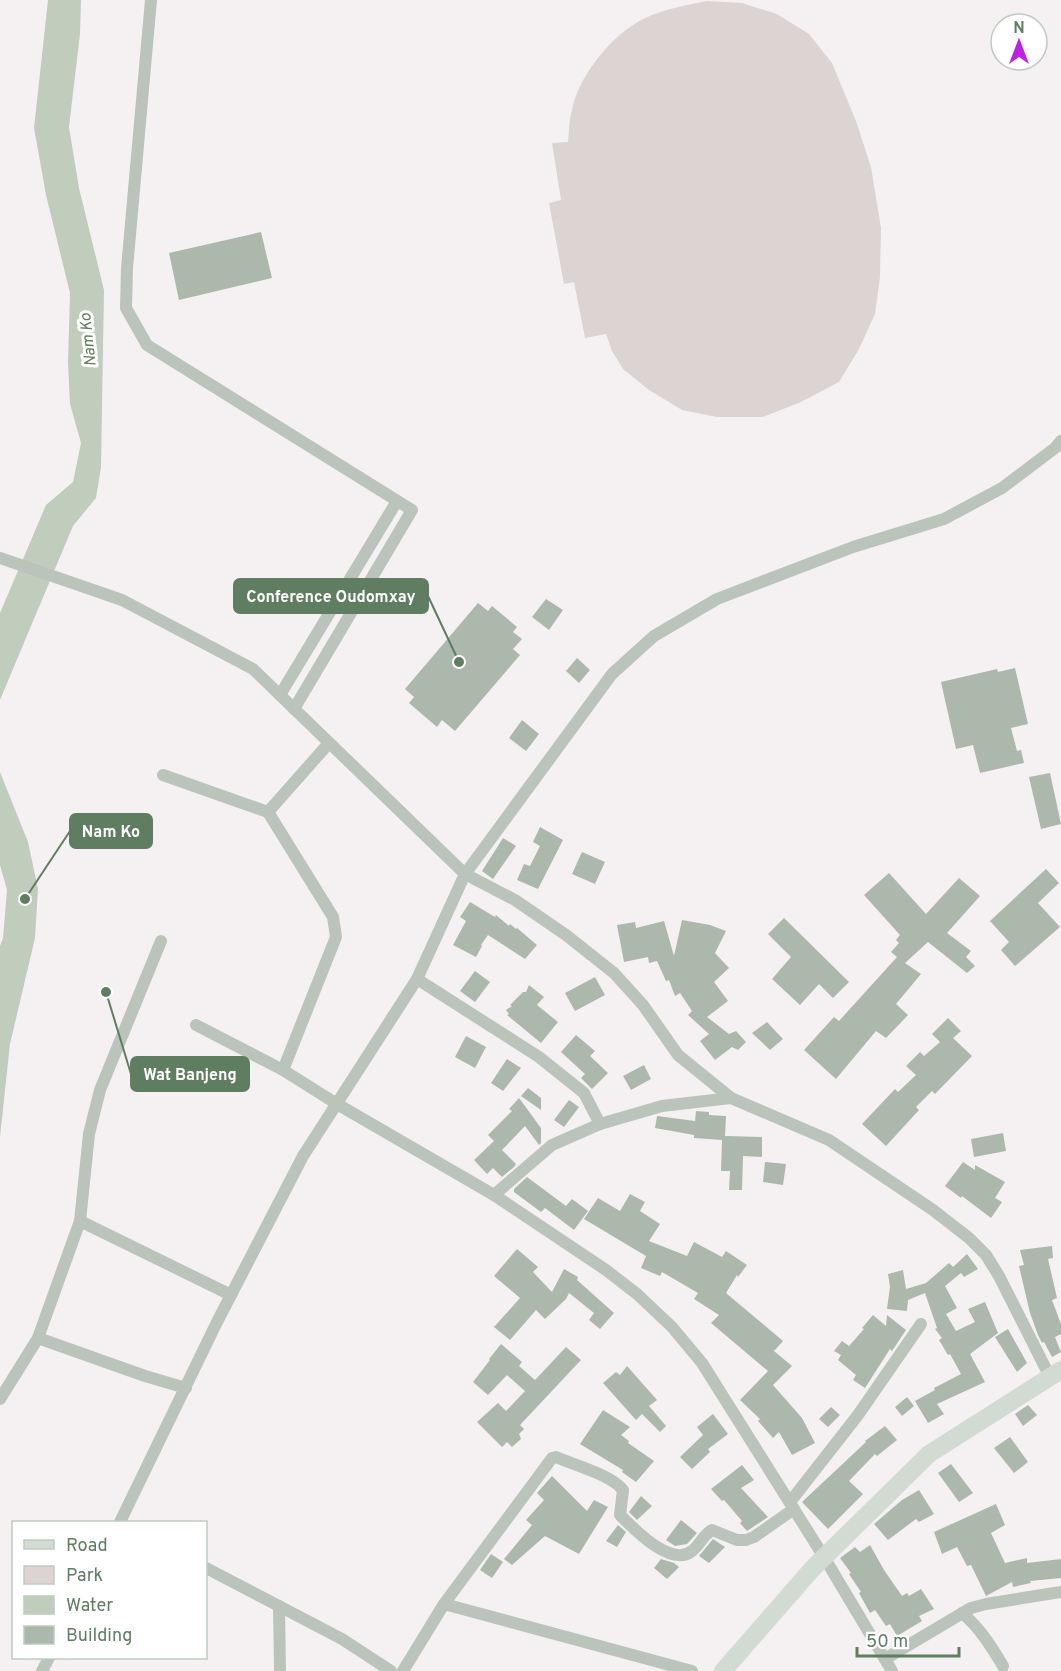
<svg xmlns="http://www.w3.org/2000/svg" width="1061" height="1671" viewBox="0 0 1061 1671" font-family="Overpass,sans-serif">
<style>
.green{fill:#dcd4d2}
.water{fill:#c0cdbd}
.building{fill:#abb8ab}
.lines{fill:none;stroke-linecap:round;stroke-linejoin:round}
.street{stroke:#bbc4bb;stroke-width:12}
.secondary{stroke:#d2dbd2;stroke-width:18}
.labels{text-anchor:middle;stroke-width:6;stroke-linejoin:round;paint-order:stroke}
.water-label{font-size:16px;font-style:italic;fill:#5f785a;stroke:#fff}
.leader{fill:none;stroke:#5f7d60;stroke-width:2}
.callout-dot{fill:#5f7d60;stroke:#fff;stroke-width:2}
.callout{fill:#5f7d60;stroke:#5f7d60;stroke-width:2}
.callout-label{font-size:16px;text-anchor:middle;font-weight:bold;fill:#fff}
</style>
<rect width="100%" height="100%" fill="#f5f1f3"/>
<path class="green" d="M707,1L742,3L777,14L809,34L832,63L856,121L871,167L881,228L880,277L875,314L859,349L839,382L801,402L763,417H717L682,410L649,390L623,369L612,351L606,334L585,338L574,282L564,284L549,203L561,200L552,143L568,142C569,132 569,120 572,110C578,78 608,40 636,23C657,10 683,6 707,1Z"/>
<g class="water">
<path d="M48,0H81L80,34L69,127L79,188L104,290L101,467L96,498L73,526L0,700V613L46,505L73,482L81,443L70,404L68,363L70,293L46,195L34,128Z"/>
<path d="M0,772L28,842L38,889L35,938L10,1044L0,1137V946L3,938L7,890L0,865Z"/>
</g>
<g class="building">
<path d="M261,232L272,278L179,300L169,253Z"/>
<path d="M546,599L563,610L549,630L532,617Z"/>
<path d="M478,603L488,611L492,606L517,627L513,632L522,639L513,649L520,655L455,731L442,720L437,727L409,703L414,697L405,689Z"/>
<path d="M577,658L590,670L579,683L566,671Z"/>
<path d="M1015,668L1028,724L1011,728L1017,751L1021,750L1024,763L980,773L973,745L956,749L941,682L997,669L998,672Z"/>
<path d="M522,720L539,734L526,751L509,738Z"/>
<path d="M1050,773L1061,824L1041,829L1029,777Z"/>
<path d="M540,827L563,840L538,889L517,880L524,864L530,866L540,846L533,842Z"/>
<path d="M503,838L516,846L493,879L482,871Z"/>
<path d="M582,852L605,862L595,884L572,874Z"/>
<path d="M1046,869L1059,883L1038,903L1060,927L1015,966L1001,950L1009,942L990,921Z"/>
<path d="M889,873L926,914L959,878L980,896L947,933L971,951L966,957L975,966L967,973L928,942L905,963L921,974L896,1004L908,1015L886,1038L876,1031L836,1079L804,1050L834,1017L839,1021L897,957L891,952L899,943L896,940L900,935L864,895Z"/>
<path d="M470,902L495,917L496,915L509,926L510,924L516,929L517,928L537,945L525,959L488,935L481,945L482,946L476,957L453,945L466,921L460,917Z"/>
<path d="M784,918L849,982L833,998L819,984L800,1005L772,979L791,957L768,934Z"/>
<path d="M682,920L710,925L726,931L715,953L729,968L714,982L728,1001L707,1017L729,1034L736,1031L746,1042L738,1050L732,1047L715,1060L700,1041L709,1034L688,1015L692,1011L680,993L675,996L669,980L666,981L657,961L649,963L648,957L624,962L617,925L635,922L636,928L664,921L674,956Z"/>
<path d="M475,971L490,982L475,1002L460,991Z"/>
<path d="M595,977L605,995L575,1011L565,993Z"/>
<path d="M529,985L544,997L537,1005L558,1022L541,1043L507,1015L509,1014L506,1010L512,1006L510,1005L523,992H526Z"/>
<path d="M948,1018L961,1031L953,1038L972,1056L935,1094L932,1091L916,1107L919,1110L886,1146L862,1124L895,1089L898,1092L916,1075L906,1066L920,1052L924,1056L940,1042L932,1034Z"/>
<path d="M767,1022L783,1039L770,1050L752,1033Z"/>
<path d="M576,1035L595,1051L590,1056L608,1073L592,1089L581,1078L585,1074L561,1052Z"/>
<path d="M466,1036L486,1047L475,1068L455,1057Z"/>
<path d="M507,1059L521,1068L503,1091L491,1083Z"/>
<path d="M644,1065L651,1079L631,1090L623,1076Z"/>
<path d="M528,1088L541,1098V1110L521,1096Z"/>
<path d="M519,1098L541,1128V1143L539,1145L525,1126L502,1150L516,1164L514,1167L502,1177L493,1168L487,1174L474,1160L494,1141L488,1135L512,1111L509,1109Z"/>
<path d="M569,1100L579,1107L564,1127L554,1120Z"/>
<path d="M696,1111L709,1112V1115L726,1116L725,1136L762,1137V1157L743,1156L742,1190H729L730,1171H721L722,1140L694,1138V1135L655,1128L657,1116L695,1121Z"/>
<path d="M1003,1133L1006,1151L974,1157L971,1139Z"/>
<path d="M765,1162L786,1164L783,1185L763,1182Z"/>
<path d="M963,1162L975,1170V1165L1005,1182L995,1198L1002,1202L991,1218L962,1196L961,1198L945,1186Z"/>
<path d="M527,1177L566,1206L572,1199L588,1211L574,1230L545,1208L541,1212L514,1192V1189Z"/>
<path d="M630,1194L645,1202L640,1211L660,1224L649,1241L687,1256L694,1242L722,1257L726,1251L747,1265L738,1277L737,1275L726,1293L783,1341L774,1351L792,1366L773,1385L802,1418L815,1443L792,1455L779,1432L773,1438L758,1421L760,1419L740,1400L768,1371L711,1323L719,1315L694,1299L698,1293L662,1272L660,1276L641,1268L646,1256L584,1219L598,1198L620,1211Z"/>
<path d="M1052,1246L1053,1258L1048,1259L1057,1298L1052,1300L1061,1324V1334L1055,1337L1061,1352L1052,1357L1044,1342L1042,1343L1038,1335L1030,1313L1019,1266L1024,1265L1020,1250Z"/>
<path d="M517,1249L538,1267L533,1272L552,1292L564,1269L578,1277L577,1280L614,1313L600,1329L589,1320L594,1313L569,1293L566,1299L545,1319L536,1310L510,1340L494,1327L520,1298L494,1276Z"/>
<path d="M967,1254L978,1269L964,1277L961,1273L945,1286L957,1308L946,1314L956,1331L975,1322L968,1309L985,1302L998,1333L970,1354L985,1382L937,1404L944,1414L928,1423L915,1401L935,1390L934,1388L961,1374L950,1354L948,1355L939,1340L942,1338L935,1329L937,1328L925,1293L908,1300L907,1311L887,1309L890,1287L888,1274L903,1270L906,1289L926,1283L949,1263L953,1267Z"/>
<path d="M873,1315L886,1326L887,1315L906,1330L892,1351L890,1349L865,1388L853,1380L856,1375L838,1360L841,1355L834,1351L842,1341L849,1346L864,1329L862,1328Z"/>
<path d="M1008,1329L1027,1363L1017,1372L995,1337Z"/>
<path d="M501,1344L522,1362L519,1366L535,1380L566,1347L581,1360L520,1425L524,1429L519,1434L521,1439L512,1447L507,1442L502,1447L477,1422L498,1403L506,1411L525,1391L507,1375L488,1395L473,1382L490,1360L489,1359Z"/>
<path d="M627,1366L657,1400L649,1406L666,1426L660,1432L642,1414L636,1420L603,1383L616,1372L620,1375Z"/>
<path d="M907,1397L914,1406L902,1416L895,1407Z"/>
<path d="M1028,1405L1037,1415L1023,1426L1015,1414Z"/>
<path d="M831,1407L840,1415L828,1427L819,1419Z"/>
<path d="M603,1410L630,1427L621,1435L629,1441L628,1443L654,1461L636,1482L622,1472L623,1470L580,1444Z"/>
<path d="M713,1414L728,1434L708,1449L710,1452L692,1469L680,1457L703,1435L697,1427Z"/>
<path d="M885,1426L897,1440L877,1456L875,1454L849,1481L863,1494L828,1529L802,1502L866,1442L865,1441Z"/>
<path d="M1010,1437L1028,1462L1014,1473L994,1448Z"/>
<path d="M951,1464L973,1493L959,1502L938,1473Z"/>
<path d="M742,1465L754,1480L741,1488L768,1517L747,1531L740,1523L742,1521L724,1500L722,1501L711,1489Z"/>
<path d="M552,1476L587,1511L594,1500L608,1507L579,1554L545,1536L512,1565L504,1559L532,1525L526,1520L544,1500L537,1493Z"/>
<path d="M919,1490L934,1514L919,1522L916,1519L888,1540L874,1524L902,1500Z"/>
<path d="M641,1496L652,1506L637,1520L629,1512Z"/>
<path d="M996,1504L1005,1525L991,1533L1005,1563L1027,1558V1563L1061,1559V1578L1030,1581L1031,1583L1013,1587L1012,1582L986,1596L971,1565L967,1566L957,1547L942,1554L934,1532Z"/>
<path d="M681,1520L697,1533L687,1544L675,1546L666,1540Z"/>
<path d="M618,1525L626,1532L617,1547L606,1541Z"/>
<path d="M713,1539L725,1547L709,1563L699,1556Z"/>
<path d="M870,1545L884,1570L902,1596L907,1593L909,1596L921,1589L934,1609L919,1616L922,1621L897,1636L890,1624L886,1626L875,1610L870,1613L859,1593L861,1592L849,1574L851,1573L840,1558L855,1547L860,1552Z"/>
<path d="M491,1554L503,1562L492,1578L480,1570Z"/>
<path d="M661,1559L674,1563L679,1567L667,1579L654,1568Z"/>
</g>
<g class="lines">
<g class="street">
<path d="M151,0L127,268L126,308L147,345L412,510L294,709"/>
<path d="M0,558L122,600L253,669L465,874L417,979L303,1156L217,1322L120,1522"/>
<path d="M280,695L397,501"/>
<path d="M163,775L268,812L333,917L336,937L283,1070"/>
<path d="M268,812L329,743"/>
<path d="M417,979L539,1057L584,1093L600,1124"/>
<path d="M196,1025L283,1070L337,1104L494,1195L606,1270L637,1294L672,1327L702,1363L824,1557L892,1671"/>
<path d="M494,1195L552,1145L600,1124L662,1106L731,1098"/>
<path d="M80,1221L231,1295"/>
<path d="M38,1338L145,1376L186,1388"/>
<path d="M1050,1377L999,1276L986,1255L969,1238L933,1210L829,1140L731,1098L678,1055L643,1005L614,973L566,935L515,900L465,874L612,674L654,636L717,599L853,547L944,519L1002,488L1055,448L1061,441"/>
<path d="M0,1399L38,1338L80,1221L89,1134L100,1090L161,941"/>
<path d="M790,1502L858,1415L921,1324"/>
<path d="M206,1568L342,1639L391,1671"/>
<path d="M444,1604L692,1671"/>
<path d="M279,1606L280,1671"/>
<path d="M962,1613C980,1628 991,1646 1003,1666"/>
<path d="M885,1659L971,1608L986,1604L1061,1592"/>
<path d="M42,1671L49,1658"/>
<path d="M403,1671L444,1604L552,1458L556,1457C574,1465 612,1475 623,1490L620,1515C634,1529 671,1568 692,1551C700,1545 703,1535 712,1530L737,1540H746L754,1537L794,1509"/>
</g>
<path class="secondary" d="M723,1671L813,1568L929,1454L1061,1370"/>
</g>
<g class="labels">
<g class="water-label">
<text transform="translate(87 340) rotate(-96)" y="6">Nam Ko</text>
</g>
</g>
<path class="leader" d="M459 662L428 596M25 899L70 831M106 992L131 1074"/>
<g class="callout-dot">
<circle cx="459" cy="662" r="6"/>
<circle cx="25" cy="899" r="6"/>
<circle cx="106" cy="992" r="6"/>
</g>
<g class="callout">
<rect x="234" y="579" width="194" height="34" rx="6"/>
<rect x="70" y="814" width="82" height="34" rx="6"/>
<rect x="131" y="1057" width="118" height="34" rx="6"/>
</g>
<g class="callout-label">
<text x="331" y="602">Conference Oudomxay</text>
<text x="111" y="837">Nam Ko</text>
<text x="190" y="1080">Wat Banjeng</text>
</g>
<rect x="12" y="1521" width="195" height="138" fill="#ffffff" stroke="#bfcbbf" stroke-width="1.5"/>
<rect x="24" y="1540" width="30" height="9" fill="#d2dbd2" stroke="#bfcbbf" stroke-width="1.5"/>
<text x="66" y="1551" font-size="18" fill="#5f7d60">Road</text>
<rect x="24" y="1566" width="30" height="18" fill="#dcd4d2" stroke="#bfcbbf" stroke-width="1.5"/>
<text x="66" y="1581" font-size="18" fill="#5f7d60">Park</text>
<rect x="24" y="1596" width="30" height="18" fill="#c0cdbd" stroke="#bfcbbf" stroke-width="1.5"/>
<text x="66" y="1611" font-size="18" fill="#5f7d60">Water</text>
<rect x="24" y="1626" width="30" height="18" fill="#abb8ab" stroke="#bfcbbf" stroke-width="1.5"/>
<text x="66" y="1641" font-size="18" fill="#5f7d60">Building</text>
<g transform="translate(1019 42)"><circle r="28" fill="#ffffff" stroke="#bfcbbf" stroke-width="1.5"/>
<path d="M0-4.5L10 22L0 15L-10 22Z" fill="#be21e5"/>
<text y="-9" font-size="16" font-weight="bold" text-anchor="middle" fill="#5f7d60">N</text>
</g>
<path d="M857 1647v9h102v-9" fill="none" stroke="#5f7d60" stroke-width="3"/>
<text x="866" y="1647" font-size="18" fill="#5f7d60" stroke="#ffffff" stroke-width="4.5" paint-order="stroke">50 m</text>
</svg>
